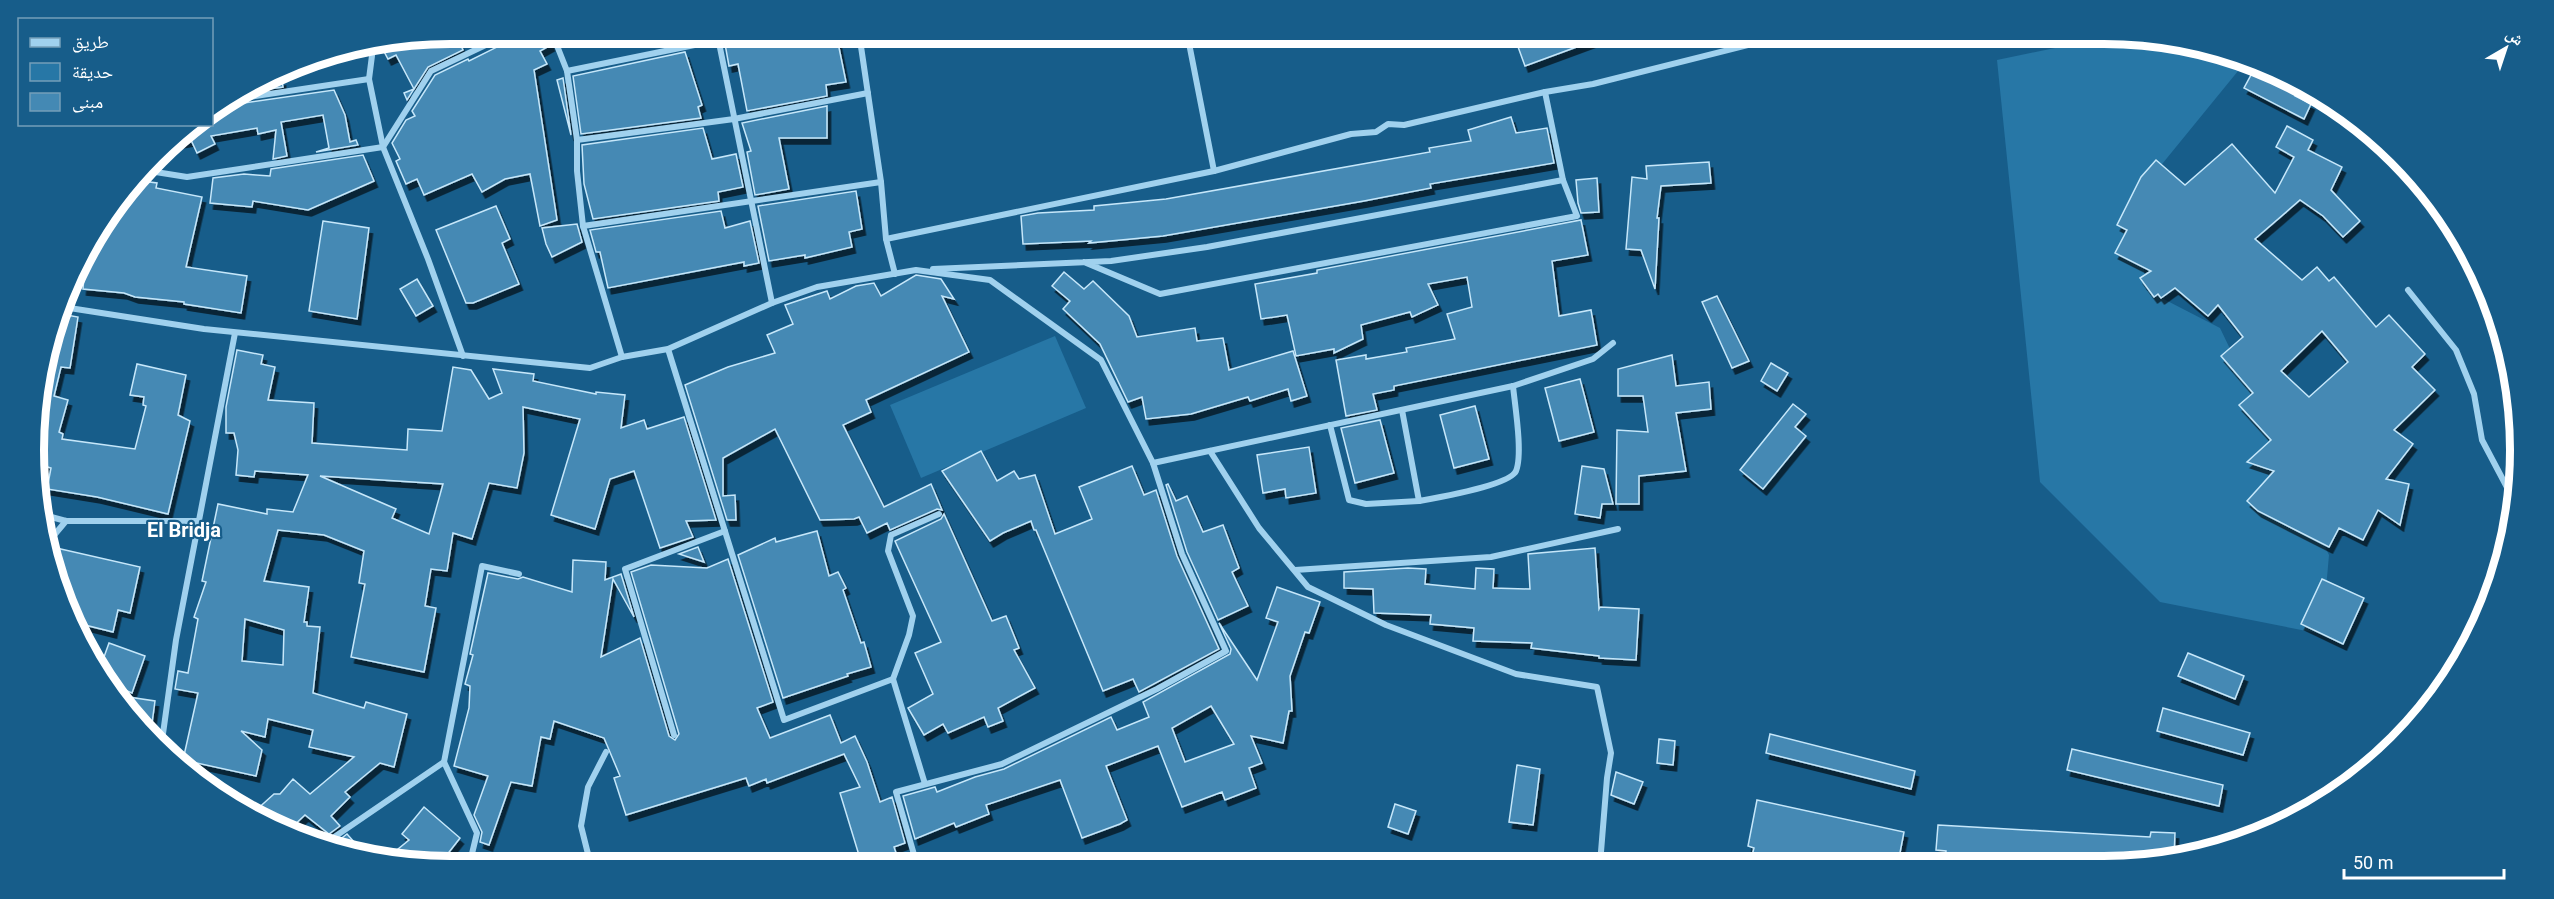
<svg xmlns="http://www.w3.org/2000/svg" width="2554" height="899" viewBox="0 0 2554 899" font-family="Roboto,'Noto Naskh Arabic',sans-serif">
<style>
.green{fill:#2777a6}
.building{fill:#4489b4;stroke:#c6e7fa;stroke-width:1.5;fill-rule:evenodd;filter:url(#shadow)}
.lines{fill:none;stroke-linecap:round;stroke-linejoin:round}
.minor{stroke:#a0d1ee;stroke-width:6}
.labels{text-anchor:middle;stroke-width:4.5;stroke-linejoin:round;paint-order:stroke}
.quarter-label{font-size:20px;font-weight:bold;fill:#fff;stroke:#175d8a}
.rim{fill:none;stroke:#fff;stroke-width:8}
</style>
<defs>
<filter id="shadow"><feDropShadow dx="3.5" dy="6" stdDeviation="0" flood-color="#0009"/></filter>
</defs>
<rect width="100%" height="100%" fill="#175d8a"/>
<g class="green">
<path d="M2118,35L2212,47L2247,60L2136,196L2146,290L2220,328L2329,555L2322,634L2160,602L2040,482L1997,60Z"/>
<path d="M1055,336L1086,408L921,478L890,405Z"/>
</g>
<g class="building">
<path d="M455,33L463,50L428,67L407,100L404,93L414,89L396,55L388,59L380,44L388,39Z"/>
<path d="M525,33H547L551,45L540,51L547,64L534,70L557,220L540,226L530,174L505,179L482,192L472,174L424,195L417,179L406,184L396,161L400,159L392,143L406,120L415,116L412,111L435,75L468,59L469,61Z"/>
<path d="M773,33H836L846,82L826,85L827,96L747,111L738,64L729,66L725,44L769,38Z"/>
<path d="M1513,33H1608L1609,35L1525,66Z"/>
<path d="M685,52L702,105L698,107L701,118L581,134L573,76Z"/>
<path d="M2257,64L2288,76L2301,83L2295,96L2311,104L2304,119L2244,88Z"/>
<path d="M563,78L571,135L557,80Z"/>
<path d="M282,80L283,87L246,92L258,85Z"/>
<path d="M334,90L345,115L350,142L356,140L358,145L316,152L329,148L323,115L281,122L287,156L273,159L276,130L258,134L257,128L211,136L215,144L197,153L191,140L167,144L175,137L194,124H212V114L231,101L237,104Z"/>
<path d="M827,106V138H779L789,189L755,195L747,152L751,151L742,123Z"/>
<path d="M1511,117L1516,133L1547,128L1554,163L1430,184L1431,188L1364,201L1163,236L1089,243L1091,241L1023,244L1021,216L1038,213L1094,210V206L1166,199L1430,152L1429,148L1471,141L1468,130Z"/>
<path d="M2287,126L2313,140L2308,150L2342,167L2331,190L2360,221L2343,237L2323,216L2300,200L2255,239L2302,280L2317,267L2329,281L2334,277L2376,327L2389,315L2425,354L2412,367L2435,390L2394,430L2413,444L2386,479L2409,484L2400,525L2378,510L2363,540L2339,528L2329,547L2258,511L2247,501L2274,471L2247,462L2271,440L2239,405L2253,393L2221,356L2243,337L2218,305L2208,316L2175,288L2161,298L2158,294L2154,297L2140,278L2151,271L2115,253L2127,230L2117,225L2141,177L2156,160L2185,185L2232,144L2275,193L2294,157L2276,147ZM2322,331L2348,362L2309,397L2281,371Z"/>
<path d="M703,128L712,159L736,154L743,187L718,192L719,201L593,219L584,184L582,145Z"/>
<path d="M363,155L374,181L308,210L253,201L252,207L210,203L213,178L244,174L270,176L271,169Z"/>
<path d="M1709,162L1711,183L1661,186L1657,218H1659L1655,289L1641,250L1626,249L1632,177L1647,179L1646,166Z"/>
<path d="M1597,178L1599,212L1581,213L1578,203L1576,180Z"/>
<path d="M134,180L157,183L156,188L202,197L186,267L247,276L241,313L184,304V302L135,297L124,293L83,289L86,249L119,196Z"/>
<path d="M856,191L862,229L849,232L852,247L805,258V255L769,261L758,206Z"/>
<path d="M496,206L510,239L502,243L519,284L473,303H466L436,230Z"/>
<path d="M721,211L725,228L750,221L759,263L744,266V262L608,288L600,252H596L590,230Z"/>
<path d="M1581,220L1588,255L1552,261L1559,316L1591,310L1597,345L1394,386V390L1373,394L1377,410L1346,416L1336,360L1366,355V359L1407,352L1406,348L1455,339L1447,314L1472,307L1467,277L1428,284L1438,305L1412,317L1410,312L1361,325L1363,339L1334,353V349L1296,356L1287,315L1261,319L1255,284L1317,273V270Z"/>
<path d="M323,221L369,228L357,319L309,311Z"/>
<path d="M577,224L582,242L552,257L546,244L542,228Z"/>
<path d="M1064,272L1084,289L1093,281L1129,316L1137,337L1195,328L1197,341L1223,338L1229,370L1293,351L1307,396L1291,401L1288,389L1250,401L1248,397L1191,414L1146,419L1142,397L1128,402L1100,344L1063,309L1070,301L1052,286Z"/>
<path d="M916,275L941,279L954,299L942,296L969,352L866,400L871,412L843,425L884,507L931,484L942,510L937,509L890,530L887,523L867,533L859,517L854,519L820,520L775,429L723,458V496L735,495L736,520H727L685,385L728,367L775,353L767,335L793,324L785,305L827,291L830,299L856,286L874,283L881,296Z"/>
<path d="M417,279L433,306L416,316L400,289Z"/>
<path d="M1717,296L1749,361L1732,368L1702,302Z"/>
<path d="M61,314L78,317L70,368L61,367L54,396L68,400L59,432L63,434L62,439L135,449L146,406L143,405L144,397L130,395L137,364L186,375L178,415L190,421L168,514L97,497L47,489L51,468L34,463L37,395Z"/>
<path d="M237,350L263,355L261,364L275,367L268,400L314,403L312,443L407,450L408,429L442,431L453,367L471,370L489,399L502,393L493,369L534,374L533,381L596,394V392L625,395L621,428L644,420L647,429L684,417L716,520L686,521L693,537L660,548L634,471L610,479L595,529L551,515L580,419L523,407L524,453L517,488L489,483L472,539L453,533L447,571L431,569L425,606L436,608L424,672L351,657L365,584L359,583L364,551L324,535L278,530L264,581L309,587L304,622H307V626L320,627L313,693L364,708L366,702L407,714L394,767L380,763L345,792L350,797L331,816L340,826L329,834L305,815L290,829L254,812L274,794H280L293,779L310,794L354,757L309,747L313,730L268,719L265,737L241,731L262,750L256,776L183,760L198,693L175,689L178,671L188,673L198,619L194,617L206,582L202,581L218,504L267,514V509L293,512L308,475L255,471L254,477L236,475L238,450L234,433H226V407ZM320,476L443,484L429,534L392,518L396,509ZM245,619L284,630L283,665L242,661Z"/>
<path d="M1672,355L1676,386L1709,382L1711,409L1676,413L1686,471L1639,476V504H1616L1617,430L1648,432L1643,396H1618V369Z"/>
<path d="M1771,363L1788,373L1777,391L1761,381Z"/>
<path d="M1580,379L1594,432L1559,441L1545,388Z"/>
<path d="M1793,404L1806,414L1795,427L1806,436L1763,489L1740,470Z"/>
<path d="M1475,406L1489,459L1454,468L1440,415Z"/>
<path d="M1380,420L1394,473L1355,483L1341,428Z"/>
<path d="M1309,447L1316,493L1286,498L1285,489L1263,493L1257,455Z"/>
<path d="M981,451L997,481L1014,471L1019,479L1035,475L1055,534L1092,519L1079,487L1132,466L1144,495L1156,490L1177,556L1219,649L1139,692L1133,679L1103,691L1036,530H1034L1031,521L1003,533L990,541L942,471Z"/>
<path d="M1582,466L1604,469L1613,504H1602L1600,518L1575,514Z"/>
<path d="M1168,484L1176,501L1187,496L1203,532L1223,525L1239,568L1232,572L1248,606L1218,620L1187,552L1166,485Z"/>
<path d="M944,514L992,621L1006,616L1019,648L1014,650L1035,688L998,708L1003,721L988,727L984,717L948,733L943,724L924,735L908,708L933,694L915,653L941,642L895,541L941,519Z"/>
<path d="M817,531L829,576L838,572L846,588L843,590L861,643L864,642L871,667L847,674L848,676L783,698L738,555L775,538L776,542Z"/>
<path d="M52,547L140,567L130,613L118,610L113,632L77,623L49,560Z"/>
<path d="M698,547L704,562L679,554Z"/>
<path d="M1595,548L1599,609L1600,607L1639,609L1636,660L1599,658V656L1531,648L1532,643L1473,641L1474,628L1430,624L1431,615L1374,613L1373,589L1344,588V572L1408,568L1426,569L1425,584L1475,589L1476,568L1494,569L1493,588L1530,589L1528,554Z"/>
<path d="M728,559L773,702L757,708L770,738L830,715L841,743L855,736L867,762L880,802L892,797L905,843L894,847L900,865H862L840,793L860,787L844,754L767,783L766,779L749,786L746,778L626,815L614,778L620,776L604,738L554,721L550,739L541,737L532,786L511,782L489,845L480,842L482,832L474,815L488,776L454,766L469,708L470,686L465,684L473,655L470,654L488,573L518,579L523,577L572,592L573,560L606,562L605,580L621,574L634,617L613,579L601,657L640,638L669,736L675,740L679,734L631,572L651,565L707,568Z"/>
<path d="M2322,579L2364,598L2343,644L2301,624Z"/>
<path d="M1277,587L1320,602L1309,633L1305,632L1290,676L1292,711H1289L1283,743L1251,736L1262,763L1249,768L1256,788L1225,800L1222,792L1182,807L1158,746L1106,766L1127,820L1120,824L1082,838L1060,780L986,805L989,814L956,827L954,823L915,839L903,796L935,787L937,792L975,777L1004,769L1111,717L1117,730L1149,717L1143,702L1230,654L1231,649L1219,623L1257,680L1278,622L1266,618ZM1211,706L1234,744L1185,762L1172,728Z"/>
<path d="M109,643L145,656L132,693L103,681L99,671Z"/>
<path d="M2188,653L2244,676L2235,699L2178,676Z"/>
<path d="M115,695L155,701L150,738L134,719Z"/>
<path d="M2163,708L2250,733L2243,755L2157,731Z"/>
<path d="M1770,734L1915,771L1911,789L1766,753Z"/>
<path d="M1659,739L1675,741L1673,765L1657,763Z"/>
<path d="M2072,749L2223,785L2219,806L2067,770Z"/>
<path d="M1517,765L1540,769L1533,825L1509,822Z"/>
<path d="M1616,772L1643,782L1634,804L1611,795Z"/>
<path d="M1757,800L1904,832L1898,863H1750L1754,848L1748,846Z"/>
<path d="M1395,804L1416,811L1408,834L1388,827Z"/>
<path d="M424,807L460,838L439,865L387,858L409,840L402,834Z"/>
<path d="M1938,825L2150,837L2151,832L2175,833L2174,858L2159,862L2083,858V863H1945L1946,851L1936,850Z"/>
<path d="M347,834L355,843L349,850L338,841Z"/>
</g>
<g class="lines">
<g class="minor">
<path d="M552,33L567,71"/>
<path d="M717,33L772,303"/>
<path d="M859,33L881,182L886,239L895,274"/>
<path d="M1187,33L1214,171"/>
<path d="M374,40L369,79L383,147L428,259L463,356"/>
<path d="M1545,92L1563,180"/>
<path d="M236,99L369,79"/>
<path d="M577,140L734,119L868,93"/>
<path d="M143,170L187,177L383,147L431,71L511,33"/>
<path d="M583,226L881,182"/>
<path d="M886,239L1214,171L1351,134L1376,132L1388,124L1404,125L1545,92L1593,84L1796,33"/>
<path d="M933,269L1111,261L1207,247L1563,180L1577,216L1160,294L1084,262"/>
<path d="M2408,290L2456,350L2474,394L2482,440L2510,493L2516,499"/>
<path d="M63,307L204,329L590,368L622,357L668,349L772,303L817,287L916,270L990,280L1101,360L1153,463L1182,554L1226,651L1157,689L1002,764L896,792L917,865"/>
<path d="M668,349L784,720L893,679L925,784"/>
<path d="M622,357L583,226L577,171V140L567,71L719,40L768,33"/>
<path d="M1402,410L1419,501C1436,498 1510,485 1516,471C1523,454 1515,406 1513,386"/>
<path d="M1330,425L1349,500L1366,504L1419,501"/>
<path d="M1210,451L1259,528L1308,587L1386,625L1516,674L1597,687L1611,753L1607,778L1600,864"/>
<path d="M1153,463L1513,386L1593,359L1613,343"/>
<path d="M40,514L66,521H199"/>
<path d="M45,546L66,521"/>
<path d="M1295,570L1491,557L1618,529"/>
<path d="M893,679L909,635L913,616L888,551L891,535L939,514"/>
<path d="M674,735L625,569L725,531"/>
<path d="M161,748L176,640L235,333"/>
<path d="M324,844L444,762"/>
<path d="M469,866L477,833L444,762L482,566L519,574"/>
<path d="M591,866L581,826L588,787L606,752"/>
</g>
</g>
<g class="labels">
<g class="quarter-label">
<text x="184" y="537">El Bridja</text>
</g>
</g>
<path d="M0 0H2554V899H0ZM450 44H2104A406 406 0 0 1 2510 450V450A406 406 0 0 1 2104 856H450A406 406 0 0 1 44 450V450A406 406 0 0 1 450 44Z" fill="#175d8a" fill-rule="evenodd"/>
<path class="rim" d="M450 44H2104A406 406 0 0 1 2510 450V450A406 406 0 0 1 2104 856H450A406 406 0 0 1 44 450V450A406 406 0 0 1 450 44Z"/>
<rect x="18" y="18" width="195" height="108" fill="#175d8a" stroke="#749eb9" stroke-width="1.5"/>
<rect x="30" y="38" width="30" height="9" fill="#a0d1ee" stroke="#749eb9" stroke-width="1.5"/>
<text x="72" y="48" font-size="18" fill="#ffffff">طريق</text>
<rect x="30" y="63" width="30" height="18" fill="#2777a6" stroke="#749eb9" stroke-width="1.5"/>
<text x="72" y="78" font-size="18" fill="#ffffff">حديقة</text>
<rect x="30" y="93" width="30" height="18" fill="#4489b4" stroke="#749eb9" stroke-width="1.5"/>
<text x="72" y="108" font-size="18" fill="#ffffff">مبنى</text>
<g transform="translate(2506 48) rotate(39)" stroke="#175d8a" stroke-width="4.5" paint-order="stroke">
<path d="M0-4.5L10 22L0 15L-10 22Z" fill="#ffffff"/>
<text y="-9" font-size="16" font-weight="bold" text-anchor="middle" fill="#ffffff">ش</text>
</g>
<path d="M2344 869v9h160v-9" fill="none" stroke="#ffffff" stroke-width="3"/>
<text x="2353" y="869" font-size="18" fill="#ffffff" stroke="#175d8a" stroke-width="4.5" paint-order="stroke">50 m</text>
</svg>
